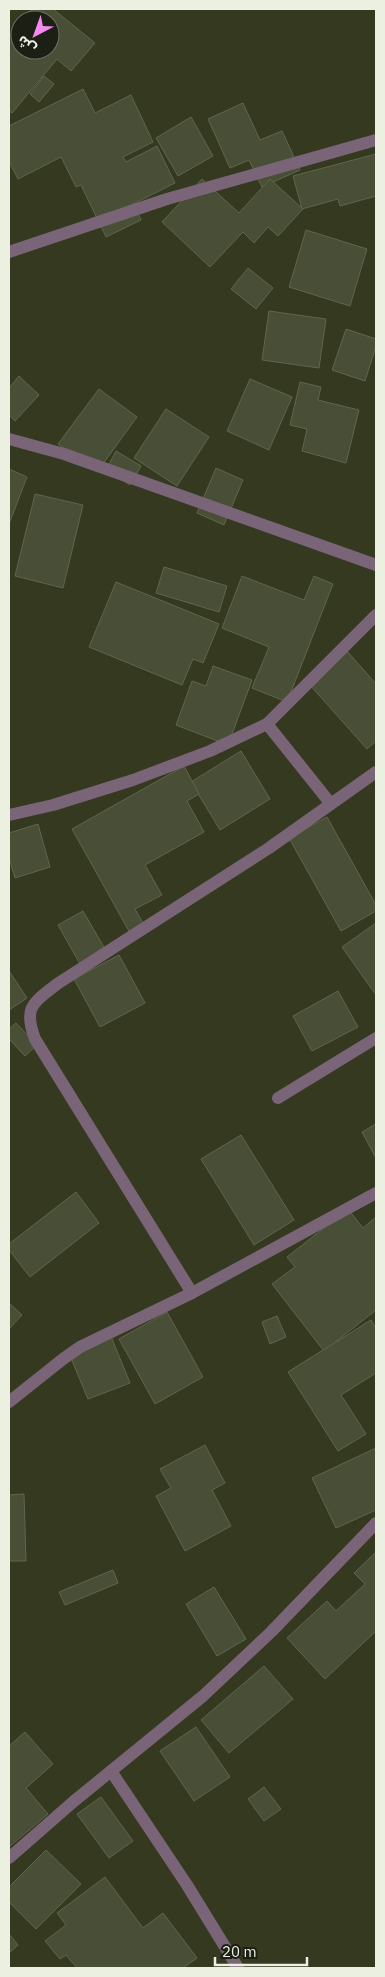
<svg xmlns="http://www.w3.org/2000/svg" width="385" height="1977" viewBox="0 0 385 1977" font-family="'IBM Plex Sans','Noto Sans Arabic',sans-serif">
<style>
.building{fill:#494f36;stroke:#60664c}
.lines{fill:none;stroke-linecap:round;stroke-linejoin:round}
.street{stroke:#7a6578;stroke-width:12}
</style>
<rect width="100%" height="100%" fill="#343920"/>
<g class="building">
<path d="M32,9H53L95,43L71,71L57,59L12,113L9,111V37L20,23V50H50V20H23Z"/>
<path d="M44,76L54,84L39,102L30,94Z"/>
<path d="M83,89L95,113L131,95L153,142L123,157L126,162L157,146L175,183L133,204L141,220L106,237L81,185L76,187L61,157L18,179L9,161V126Z"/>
<path d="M243,103L260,140L282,131L300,170L262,187L249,160L230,168L208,119Z"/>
<path d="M191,117L213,156L178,176L156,138Z"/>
<path d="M376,154V196L340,206L338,199L302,209L293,176Z"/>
<path d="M202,179L239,213L270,179L303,209L278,236L268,227L254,243L243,232L210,267L162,222Z"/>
<path d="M306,230L367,249L350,306L289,287Z"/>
<path d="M248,268L273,288L256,309L231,289Z"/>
<path d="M269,311L326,319L319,368L262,360Z"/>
<path d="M346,329L376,339V346L365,381L332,370Z"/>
<path d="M19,376L39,395L15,421L9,415V388Z"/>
<path d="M250,379L292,397L269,450L227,431Z"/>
<path d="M300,382L321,387L318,400L359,410L346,463L302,451L307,429L290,425Z"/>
<path d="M99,389L137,417L97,472L58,444Z"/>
<path d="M166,409L209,437L177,486L134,458Z"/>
<path d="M116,451L141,466L130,485L106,470Z"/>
<path d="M216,468L243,480L224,525L197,513Z"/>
<path d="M9,469L27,477L9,524Z"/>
<path d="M35,494L83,505L63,588L15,576Z"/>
<path d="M164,567L227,586L219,612L156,593Z"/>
<path d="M242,576L304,600L314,576L333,584L287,702L252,688L269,647L222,628Z"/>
<path d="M116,582L219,624L203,663L193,659L182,685L89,647Z"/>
<path d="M346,650L376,684V741L367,749L309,684Z"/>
<path d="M213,666L252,680L228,745L176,725L192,681L206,686Z"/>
<path d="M241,751L270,799L220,830L191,782Z"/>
<path d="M184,766L199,794L187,801L204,832L145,865L162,895L135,909L144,925L130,933L72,829Z"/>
<path d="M327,817L376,905V911L341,931L289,838Z"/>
<path d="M38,824L50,867L15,878L9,858V833Z"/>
<path d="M83,911L105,949L80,964L58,925Z"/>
<path d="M376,923V995L342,947Z"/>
<path d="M119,955L145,1003L100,1027L74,979Z"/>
<path d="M9,971L27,998L9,1010Z"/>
<path d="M338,991L358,1027L312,1051L293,1016Z"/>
<path d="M16,1023L37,1045L25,1056L9,1039V1029Z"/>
<path d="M376,1124V1158L362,1132Z"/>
<path d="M241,1135L294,1220L254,1245L201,1159Z"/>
<path d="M76,1192L99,1223L30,1277L9,1250V1244Z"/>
<path d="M348,1209L363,1228L376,1217V1310L324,1351L272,1284L295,1267L287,1257Z"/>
<path d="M9,1303L22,1315L9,1329Z"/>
<path d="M167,1312L203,1377L155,1404L119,1339Z"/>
<path d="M277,1316L286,1337L270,1344L262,1322Z"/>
<path d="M371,1320L376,1328V1373L341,1395L366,1434L338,1451L288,1372Z"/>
<path d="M110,1334L130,1383L88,1399L68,1351Z"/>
<path d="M205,1445L225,1483L212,1490L231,1526L185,1551L156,1496L171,1488L160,1469Z"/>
<path d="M376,1448V1510L336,1528L312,1478Z"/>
<path d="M24,1494L26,1561H9V1495Z"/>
<path d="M376,1552V1631L325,1679L287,1638L327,1601L336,1611L365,1584L354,1573Z"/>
<path d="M113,1570L118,1583L65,1605L59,1592Z"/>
<path d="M214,1587L246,1639L217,1656L186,1604Z"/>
<path d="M264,1666L293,1699L229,1753L201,1720Z"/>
<path d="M196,1727L230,1777L194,1801L160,1751Z"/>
<path d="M25,1732L53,1764L26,1788L48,1814L9,1847V1746Z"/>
<path d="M264,1787L281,1809L264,1821L248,1799Z"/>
<path d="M101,1797L133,1841L109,1858L77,1814Z"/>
<path d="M46,1850L81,1884L36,1929L9,1902V1887Z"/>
<path d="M105,1877L143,1928L163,1913L197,1958L183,1968H77L66,1955L60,1959L45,1941L66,1925L57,1913Z"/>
<path d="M9,1934L18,1945L9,1953Z"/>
</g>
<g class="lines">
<g class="street">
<path d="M9,252L167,199L376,140"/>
<path d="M9,439L64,454L376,565"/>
<path d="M267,724L331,804"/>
<path d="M9,815L53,805L133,780L210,751L267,724L376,615"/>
<path d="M278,1098L376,1038"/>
<path d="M192,1293L35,1039C23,1007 33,1003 57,984L269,848L376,772"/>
<path d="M9,1402L63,1359L80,1347L192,1293L376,1193"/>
<path d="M111,1771L187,1885L238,1968"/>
<path d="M9,1858L73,1802L203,1696L271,1632L376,1523"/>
</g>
</g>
<rect width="385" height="1977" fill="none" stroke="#ecf0e0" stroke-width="20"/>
<g transform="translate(35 35) rotate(221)"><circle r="24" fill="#1c1f14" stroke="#6f7366"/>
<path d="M0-4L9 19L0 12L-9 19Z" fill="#f589ef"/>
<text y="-8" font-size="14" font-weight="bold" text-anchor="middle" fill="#ecf0e0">ش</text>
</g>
<path d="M215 1957v8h92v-8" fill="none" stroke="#ecf0e0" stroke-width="2.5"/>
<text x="222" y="1957" font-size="15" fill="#ecf0e0" stroke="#1c1f14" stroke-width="4" paint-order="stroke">20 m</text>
</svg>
